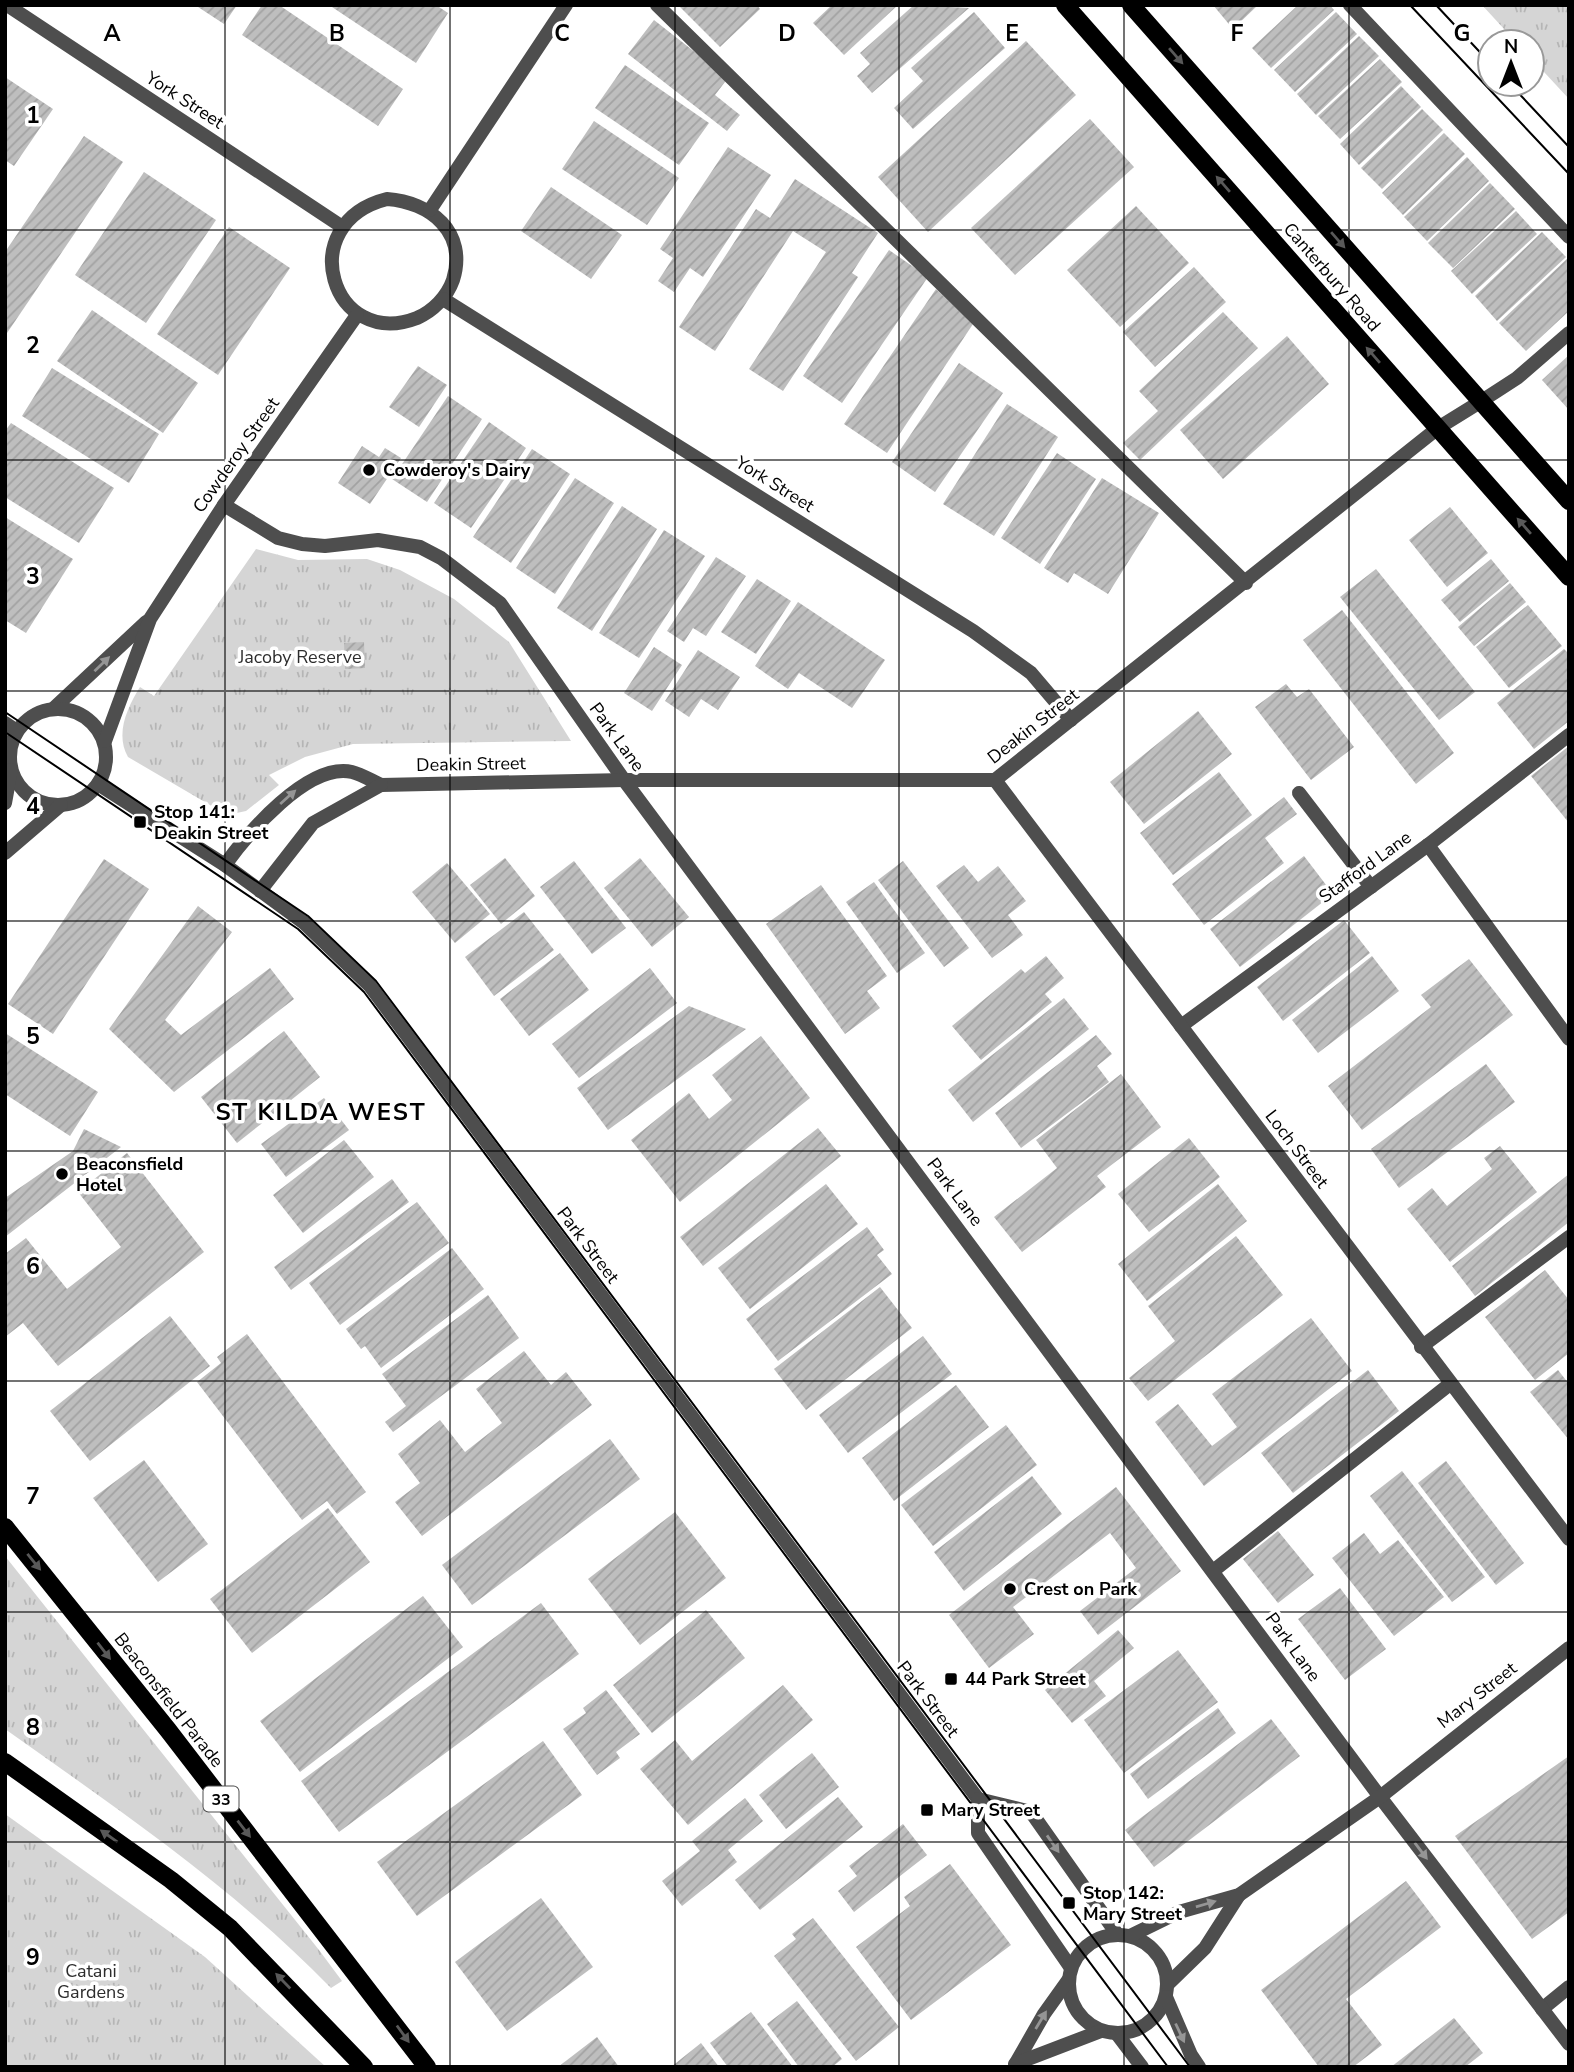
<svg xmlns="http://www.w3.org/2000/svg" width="1574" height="2072" viewBox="0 0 1574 2072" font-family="'Nunito Sans',sans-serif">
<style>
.park{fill:url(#park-tufts)}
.building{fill:url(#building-hatch)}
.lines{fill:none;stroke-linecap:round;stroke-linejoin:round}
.lane{stroke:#4e4e4e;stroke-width:14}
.street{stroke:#4e4e4e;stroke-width:14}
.primary{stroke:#000;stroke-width:18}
.tram{stroke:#000;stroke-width:2}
.oneway{fill:#595959}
.oneway2{fill:#959595}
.grid{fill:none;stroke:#000;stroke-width:2;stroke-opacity:0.55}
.poi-dot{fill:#000;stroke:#fff;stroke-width:2.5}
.labels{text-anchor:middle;stroke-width:7;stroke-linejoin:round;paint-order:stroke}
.shield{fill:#fff;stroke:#4c4c4c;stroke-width:2}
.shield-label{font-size:16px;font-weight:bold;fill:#000}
.street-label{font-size:18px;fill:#000;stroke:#fff}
.poi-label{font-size:18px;font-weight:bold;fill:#000;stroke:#fff;text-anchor:start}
.park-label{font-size:18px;fill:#2c2c2c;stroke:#fff}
.district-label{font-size:24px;font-weight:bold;letter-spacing:2px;fill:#000;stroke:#fff}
.grid-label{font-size:23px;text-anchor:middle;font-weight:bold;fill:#000;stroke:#fff;stroke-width:7;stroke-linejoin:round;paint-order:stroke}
</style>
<defs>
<pattern id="park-tufts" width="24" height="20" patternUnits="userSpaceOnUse" patternTransform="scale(1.75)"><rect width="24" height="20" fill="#d5d5d5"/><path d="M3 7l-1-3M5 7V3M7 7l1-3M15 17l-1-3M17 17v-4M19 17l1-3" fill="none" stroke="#b5b5b5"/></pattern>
<pattern id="building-hatch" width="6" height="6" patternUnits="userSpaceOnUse" patternTransform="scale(1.75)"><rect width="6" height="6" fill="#bebebe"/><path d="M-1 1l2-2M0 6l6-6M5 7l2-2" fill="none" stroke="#a2a2a2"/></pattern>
</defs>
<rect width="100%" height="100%" fill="#fff"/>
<g class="park">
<path d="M1482,5H1569V99L1532,59V42H1516Z"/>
<path d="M256,549L298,560L367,559L400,570L454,599L509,642L571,741L353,744L305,757L269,775L279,785L246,811L227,815L128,757C115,734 127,708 140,687L154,696Z"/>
<path d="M5,1556L319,1950L342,1981L331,1988C233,1887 119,1810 5,1729Z"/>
<path d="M5,1814L205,1957L326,2067H5Z"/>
</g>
<g class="building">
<path d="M195,5H237L224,24Z"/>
<path d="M262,5H279L403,89L378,126L242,35Z"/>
<path d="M329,5H436L448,13L416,63Z"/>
<path d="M678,5H757L760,9L720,47Z"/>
<path d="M832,5H898L844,55L813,23Z"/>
<path d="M914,5L969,8L872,93L857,76L870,64L860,53Z"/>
<path d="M1213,5H1258L1233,29Z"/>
<path d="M1298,5H1330L1334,10L1271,68L1252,48Z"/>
<path d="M974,12L1005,48L913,129L894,108L923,81L911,68Z"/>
<path d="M1336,12L1357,34L1295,92L1274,70Z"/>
<path d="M654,20L728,78L715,95L740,115L727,131L628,54Z"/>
<path d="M1359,36L1379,56L1316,115L1297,94Z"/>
<path d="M1026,41L1076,95L928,232L878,177Z"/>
<path d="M1380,59L1402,82L1340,139L1318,116Z"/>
<path d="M625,65L709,123L679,165L595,108Z"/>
<path d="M5,77L53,109L14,166L5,160Z"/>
<path d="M1401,86L1421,107L1359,165L1340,144Z"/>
<path d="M1422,109L1443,130L1382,189L1361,168Z"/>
<path d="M1090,119L1134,167L1015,275L971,228Z"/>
<path d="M594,121L679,178L647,225L562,169Z"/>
<path d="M1444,133L1465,154L1403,215L1382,193Z"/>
<path d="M84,136L123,162L5,336V252Z"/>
<path d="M728,147L771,175L703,277L690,268L674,292L658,281L673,258L660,249Z"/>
<path d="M1467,157L1489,181L1427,241L1404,217Z"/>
<path d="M144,172L216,220L146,323L75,275Z"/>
<path d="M795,179L878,233L852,273L858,277L783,391L749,369L826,252L793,231L715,351L679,327L756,209L770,218Z"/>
<path d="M1490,183L1515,209L1453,268L1428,243Z"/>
<path d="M551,187L622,235L591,279L521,231Z"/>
<path d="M1136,206L1189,263L1120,327L1067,270Z"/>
<path d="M1516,211L1537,234L1472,294L1451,271Z"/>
<path d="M229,227L290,268L218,375L157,334Z"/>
<path d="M1542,232L1566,257L1497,321L1475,296Z"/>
<path d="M889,250L928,277L842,403L803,376Z"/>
<path d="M1569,257V311L1526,351L1499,323Z"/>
<path d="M1194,267L1226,302L1155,367L1123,332Z"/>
<path d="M936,289L973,324L887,453L844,424Z"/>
<path d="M92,310L198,383L163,433L57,361Z"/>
<path d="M1223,312L1258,348L1140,460L1123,443L1158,411L1139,391Z"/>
<path d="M1287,336L1329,384L1223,479L1180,430Z"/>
<path d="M1569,355V410L1542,380Z"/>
<path d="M959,363L1003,393L935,492L892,462Z"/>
<path d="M418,366L447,385L419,427L389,407Z"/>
<path d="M52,368L159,434L129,483L22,416Z"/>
<path d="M448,396L482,419L427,502L392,479Z"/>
<path d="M1007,404L1058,437L994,536L943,504Z"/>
<path d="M489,422L526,448L471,528L434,503Z"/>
<path d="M11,423L114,488L79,543L5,497V431Z"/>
<path d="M362,446L379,457L385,448L401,458L370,504L338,483Z"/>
<path d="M532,449L570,474L511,563L473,537Z"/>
<path d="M1057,453L1096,479L1040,564L1001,538Z"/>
<path d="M575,478L614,503L555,594L516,568Z"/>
<path d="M1102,478L1159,513L1108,594L1074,573L1068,583L1044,568Z"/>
<path d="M622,506L657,529L592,631L557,608Z"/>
<path d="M1450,507L1488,553L1447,587L1409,540Z"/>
<path d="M5,517L73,559L26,633L5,620Z"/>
<path d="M664,530L705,556L639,658L599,633Z"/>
<path d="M716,557L746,576L706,636L693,628L684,642L667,631Z"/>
<path d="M1491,559L1509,581L1460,622L1441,600Z"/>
<path d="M1376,569L1475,692L1439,720L1340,597Z"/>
<path d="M757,579L791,601L756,654L721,632Z"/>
<path d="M1510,583L1526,602L1474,646L1458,627Z"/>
<path d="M798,602L885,660L852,708L799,673L788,689L755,666Z"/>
<path d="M1528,605L1562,646L1509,688L1476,647Z"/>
<path d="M1342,610L1454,753L1416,784L1303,640Z"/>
<path d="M364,642L365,668L345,669L344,643Z"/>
<path d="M654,647L682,665L652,711L624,693Z"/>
<path d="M1564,649L1569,654V721L1534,749L1497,703Z"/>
<path d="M698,650L740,677L718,710L701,699L689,717L665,701Z"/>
<path d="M1286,684L1297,697L1309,689L1354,747L1311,780L1255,707Z"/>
<path d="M1198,711L1232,754L1144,824L1110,782Z"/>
<path d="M1569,746V823L1531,776Z"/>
<path d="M1219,772L1252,815L1173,875L1140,833Z"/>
<path d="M1284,797L1297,814L1265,838L1284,863L1204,925L1172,884Z"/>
<path d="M1304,856L1333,894L1240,967L1210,929Z"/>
<path d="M505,858L535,896L501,924L470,885Z"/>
<path d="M640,858L689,917L652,947L604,888Z"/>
<path d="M104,859L149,889L53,1034L8,1004Z"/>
<path d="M574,861L626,928L592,954L540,887Z"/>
<path d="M903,861L969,948L944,967L878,880Z"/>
<path d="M447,863L490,914L455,943L412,892Z"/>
<path d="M964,865L978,882L998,866L1026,901L1008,915L1023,935L992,958L936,886Z"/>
<path d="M874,882L925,953L897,973L846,902Z"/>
<path d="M821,885L887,976L867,991L880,1008L845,1034L766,924Z"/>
<path d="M198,906L232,932L165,1020L181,1035L270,968L294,999L174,1092L109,1029Z"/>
<path d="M524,912L554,950L494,996L465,957Z"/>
<path d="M1344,920L1370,953L1283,1021L1257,987Z"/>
<path d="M560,953L589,990L529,1036L500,999Z"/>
<path d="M1046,956L1064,978L1045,994L1052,1002L981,1060L952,1026L1021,969L1025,973Z"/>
<path d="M1372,956L1399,991L1318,1053L1292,1020Z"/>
<path d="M1469,959L1513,1015L1362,1130L1328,1086L1431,1007L1421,995Z"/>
<path d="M650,968L677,1003L579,1078L552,1044Z"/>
<path d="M1064,998L1089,1029L973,1122L948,1090Z"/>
<path d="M689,1006L746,1029L608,1130L577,1088Z"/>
<path d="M284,1031L320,1077L237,1143L201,1097Z"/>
<path d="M5,1033L98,1092L70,1136L5,1094Z"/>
<path d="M1096,1035L1112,1054L1097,1066L1109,1082L1021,1148L995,1113Z"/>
<path d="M761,1036L810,1098L680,1202L631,1140L689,1093L709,1119L732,1100L712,1075Z"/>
<path d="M1486,1064L1515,1102L1399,1188L1371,1149Z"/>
<path d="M1121,1074L1161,1127L1097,1176L1106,1187L1022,1252L994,1217L1057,1168L1036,1140Z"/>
<path d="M324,1098L349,1130L286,1177L261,1144Z"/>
<path d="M818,1128L841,1156L703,1266L680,1237Z"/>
<path d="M84,1129L121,1147L5,1237V1198L73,1151Z"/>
<path d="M1189,1138L1220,1177L1149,1232L1118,1194Z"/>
<path d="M344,1140L374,1177L303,1233L273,1195Z"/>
<path d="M1500,1146L1537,1192L1450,1262L1407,1209L1432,1188L1447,1206L1492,1169L1484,1158Z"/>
<path d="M127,1153L204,1252L58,1366L23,1323L5,1337V1254L26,1238L67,1289L121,1247L78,1192Z"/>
<path d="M1569,1174V1222L1475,1296L1452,1266Z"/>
<path d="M392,1179L409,1202L291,1290L274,1267Z"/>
<path d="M826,1184L858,1224L750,1309L718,1268Z"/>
<path d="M1218,1184L1247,1221L1147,1301L1118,1264Z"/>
<path d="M417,1202L449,1243L340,1325L309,1283Z"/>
<path d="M867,1227L884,1250L877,1255L892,1274L778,1361L746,1319Z"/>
<path d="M1236,1236L1283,1295L1148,1401L1129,1378L1175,1341L1148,1306Z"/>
<path d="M452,1248L484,1289L381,1368L365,1346L361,1349L346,1329Z"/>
<path d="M1545,1270L1569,1300V1353L1535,1380L1485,1317Z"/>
<path d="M880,1287L912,1328L806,1410L774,1369Z"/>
<path d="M488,1295L519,1338L393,1432L385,1422L406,1406L382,1374Z"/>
<path d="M170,1316L210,1366L90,1461L50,1411Z"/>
<path d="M1311,1318L1352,1371L1204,1486L1155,1422L1178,1404L1212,1446L1237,1427L1212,1394Z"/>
<path d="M247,1334L366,1492L337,1514L327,1501L302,1520L197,1382L221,1363L217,1357Z"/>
<path d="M923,1336L952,1374L848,1453L819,1415Z"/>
<path d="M524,1351L551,1385L566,1372L592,1405L422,1536L395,1502L420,1483L398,1454L440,1420L465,1452L502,1423L476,1389Z"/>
<path d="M1368,1370L1399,1411L1293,1493L1261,1453Z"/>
<path d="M1558,1370L1569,1384V1440L1530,1392Z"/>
<path d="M956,1385L989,1427L894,1501L862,1458Z"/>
<path d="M1006,1425L1037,1465L933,1546L901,1505Z"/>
<path d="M610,1439L640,1479L472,1605L442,1565Z"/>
<path d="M144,1460L208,1544L158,1582L93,1498Z"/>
<path d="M1446,1461L1524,1563L1496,1585L1418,1483Z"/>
<path d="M1402,1471L1485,1577L1452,1602L1370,1496Z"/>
<path d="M1032,1476L1062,1514L964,1591L934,1552Z"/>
<path d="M1116,1487L1181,1571L1098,1635L1080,1611L1136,1568L1110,1533L1013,1607L1034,1634L989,1668L949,1615Z"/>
<path d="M328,1508L370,1562L252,1653L210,1599Z"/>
<path d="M675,1512L726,1578L640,1645L588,1579Z"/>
<path d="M1278,1531L1314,1575L1278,1603L1243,1559Z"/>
<path d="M1364,1533L1380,1554L1398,1540L1444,1597L1394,1636L1332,1558Z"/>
<path d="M1340,1588L1386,1649L1345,1680L1298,1619Z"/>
<path d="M423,1596L463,1647L300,1772L260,1721Z"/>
<path d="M541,1603L579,1654L339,1832L301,1781Z"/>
<path d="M706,1610L745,1658L652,1733L613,1685Z"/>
<path d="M1118,1630L1134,1648L1094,1681L1106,1696L1072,1723L1045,1690Z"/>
<path d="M1178,1650L1218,1702L1124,1773L1084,1720Z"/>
<path d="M783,1685L813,1720L688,1825L640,1769L675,1740L692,1761Z"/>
<path d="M606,1690L640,1734L616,1752L620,1758L597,1775L563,1729L586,1713L583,1708Z"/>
<path d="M1218,1708L1236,1733L1148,1799L1130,1774Z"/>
<path d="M1271,1719L1300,1756L1154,1867L1125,1830Z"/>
<path d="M543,1741L582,1795L417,1916L377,1862Z"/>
<path d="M812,1753L839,1787L786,1829L759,1795Z"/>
<path d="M1569,1756V1912L1532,1939L1455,1836Z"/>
<path d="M838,1797L863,1827L760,1910L735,1880Z"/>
<path d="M745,1798L763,1821L728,1850L737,1862L682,1906L662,1881L700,1851L692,1841Z"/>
<path d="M903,1824L927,1855L854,1912L838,1891L857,1876L849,1866Z"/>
<path d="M950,1864L1011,1945L911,2020L856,1947L910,1906L904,1897Z"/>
<path d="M1406,1881L1441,1927L1346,1999L1382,2045L1353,2067H1319L1261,1990Z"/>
<path d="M541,1898L593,1967L507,2031L455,1962Z"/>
<path d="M813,1918L899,2027L856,2061L774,1956L796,1939L792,1934Z"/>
<path d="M797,2001L842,2059L832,2067H799L767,2024Z"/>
<path d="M751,2012L793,2067H728L710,2043Z"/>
<path d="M1454,2018L1483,2053L1465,2067H1391Z"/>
<path d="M597,2037L619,2067H558Z"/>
<path d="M701,2043L719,2067H671Z"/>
</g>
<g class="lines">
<g class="lane">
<path d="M657,5L1246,583"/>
<path d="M1350,5L1569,237"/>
<path d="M1480,402L1517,378L1569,333"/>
<path d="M1299,793L1371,887"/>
<path d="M1428,845L1569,1039"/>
<path d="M1181,1026L1428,845L1569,735"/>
<path d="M1421,1347L1569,1237"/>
<path d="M1213,1571L1450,1384"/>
<path d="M1542,2009L1569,1987"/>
</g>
<g class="street">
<path d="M7,5L341,226"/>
<path d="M387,199C430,202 468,232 453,280C447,297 433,311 417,318C332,351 292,223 387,199Z"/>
<path d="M430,210L566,5"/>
<path d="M443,299L973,631L1031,673L1071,720"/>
<path d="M224,505L278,538L302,544L325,546L378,540L420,547L441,558L500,603L624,780L1380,1797L1569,2044"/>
<path d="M54,708L146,622"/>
<circle cx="58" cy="757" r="48"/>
<path d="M5,723L17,731"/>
<path d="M105,741L150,619L224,505L357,315"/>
<path d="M995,780L1569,1539"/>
<path d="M98,784L225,865L303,922L370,986L978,1799V1833L1071,1968"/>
<path d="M5,803L11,770"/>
<path d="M5,853L61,805"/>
<path d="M225,865C247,834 308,762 352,772C361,774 372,781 381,785L624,780H995L1438,428L1480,402"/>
<path d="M260,891L313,823L381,785"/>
<path d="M978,1799L1031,1812L1117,1934"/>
<circle cx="1118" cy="1984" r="49"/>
<path d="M1130,1936L1179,1912L1239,1895L1380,1797L1569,1648"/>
<path d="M1168,1984L1205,1948L1239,1895"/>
<path d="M1166,1997L1191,2055L1199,2067"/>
<path d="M1117,2034L1142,2067"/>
<path d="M1016,2063L1044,2014L1069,1979"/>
<path d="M1015,2064L1101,2031"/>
</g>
<g class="primary">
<path d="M1065,5L1569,577"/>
<path d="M1131,5L1569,501"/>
<path d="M5,1527L168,1730L427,2067"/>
<path d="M5,1762L171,1880L230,1928L364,2067"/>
</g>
<g class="tram">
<path d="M1410,5L1569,174"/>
<path d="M1436,5L1490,63"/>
<path d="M1510,84L1569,147"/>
<path d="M5,712L308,916L376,981L1190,2067"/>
<path d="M5,732L298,929L364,992L1168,2067"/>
</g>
</g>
<defs><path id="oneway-solid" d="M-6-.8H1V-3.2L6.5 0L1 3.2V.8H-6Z" transform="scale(1.75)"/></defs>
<g class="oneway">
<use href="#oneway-solid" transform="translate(1176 56) rotate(49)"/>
<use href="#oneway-solid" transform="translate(1223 184) rotate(-131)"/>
<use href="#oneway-solid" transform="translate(1338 240) rotate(49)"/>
<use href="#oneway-solid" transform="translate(1373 355) rotate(-131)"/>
<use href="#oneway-solid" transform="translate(1524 526) rotate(-131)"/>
<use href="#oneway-solid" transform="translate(34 1562) rotate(51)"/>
<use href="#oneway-solid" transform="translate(104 1651) rotate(52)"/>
<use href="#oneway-solid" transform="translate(244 1829) rotate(52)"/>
<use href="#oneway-solid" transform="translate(109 1836) rotate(-145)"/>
<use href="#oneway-solid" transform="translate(283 1981) rotate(-134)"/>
<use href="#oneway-solid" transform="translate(403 2034) rotate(54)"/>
</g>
<g class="oneway2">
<use href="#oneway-solid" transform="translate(102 664) rotate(-44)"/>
<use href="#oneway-solid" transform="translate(288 797) rotate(-42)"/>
<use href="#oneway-solid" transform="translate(1053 1844) rotate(55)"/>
<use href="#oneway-solid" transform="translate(1421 1851) rotate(53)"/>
<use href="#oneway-solid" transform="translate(1206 1904) rotate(-16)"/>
<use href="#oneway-solid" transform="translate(1041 2020) rotate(-59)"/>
<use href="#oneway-solid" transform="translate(1180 2033) rotate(65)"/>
</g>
<path class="grid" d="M225,5V2067M450,5V2067M675,5V2067M899,5V2067M1124,5V2067M1349,5V2067M5,230H1569M5,460H1569M5,691H1569M5,921H1569M5,1151H1569M5,1381H1569M5,1612H1569M5,1842H1569"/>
<g class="poi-dot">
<circle cx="369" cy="470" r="7"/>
<rect x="133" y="815" width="14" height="14" rx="3.5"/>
<circle cx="62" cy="1174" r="7"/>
<circle cx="1010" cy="1589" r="7"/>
<rect x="944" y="1672" width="14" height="14" rx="3.5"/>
<rect x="920" y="1803" width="14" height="14" rx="3.5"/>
<rect x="1062" y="1896" width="14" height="14" rx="3.5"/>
</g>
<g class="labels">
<rect class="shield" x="203.5" y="1786.5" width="35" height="25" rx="5"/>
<g class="shield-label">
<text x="221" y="1805">33</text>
</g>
<g class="street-label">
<text transform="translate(185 100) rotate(33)" y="6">York Street</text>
<text transform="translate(1332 277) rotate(49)" y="6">Canterbury Road</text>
<text transform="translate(236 455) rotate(-55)" y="6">Cowderoy Street</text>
<text transform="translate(775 484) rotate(32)" y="6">York Street</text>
<text transform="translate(1033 726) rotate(-38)" y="6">Deakin Street</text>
<text transform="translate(617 737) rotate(54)" y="6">Park Lane</text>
<text transform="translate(471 764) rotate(-1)" y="6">Deakin Street</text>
<text transform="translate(1365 867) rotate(-36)" y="6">Stafford Lane</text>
<text transform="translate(1297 1149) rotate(53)" y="6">Loch Street</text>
<text transform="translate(955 1192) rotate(53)" y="6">Park Lane</text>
<text transform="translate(588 1245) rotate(53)" y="6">Park Street</text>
<text transform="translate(1293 1647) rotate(54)" y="6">Park Lane</text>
<text transform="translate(1477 1695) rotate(-38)" y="6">Mary Street</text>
<text transform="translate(928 1699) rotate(53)" y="6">Park Street</text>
<text transform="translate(169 1700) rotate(52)" y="6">Beaconsfield Parade</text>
</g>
<g class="poi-label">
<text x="383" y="476">Cowderoy's Dairy</text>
<text x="154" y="818">Stop 141:<tspan x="154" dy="21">Deakin Street</tspan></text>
<text x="76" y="1170">Beaconsfield<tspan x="76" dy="21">Hotel</tspan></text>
<text x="1024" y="1595">Crest on Park</text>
<text x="965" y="1685">44 Park Street</text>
<text x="941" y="1816">Mary Street</text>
<text x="1083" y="1899">Stop 142:<tspan x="1083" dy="21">Mary Street</tspan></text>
</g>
<g class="park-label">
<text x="300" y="663">Jacoby Reserve</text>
<text x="91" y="1977">Catani<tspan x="91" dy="21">Gardens</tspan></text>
</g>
<g class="district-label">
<text x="321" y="1120">ST KILDA WEST</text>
</g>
</g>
<g class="grid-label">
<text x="112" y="41">A</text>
<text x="337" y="41">B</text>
<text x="562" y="41">C</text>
<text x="787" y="41">D</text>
<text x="1012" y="41">E</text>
<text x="1237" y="41">F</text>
<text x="1462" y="41">G</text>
<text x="33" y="123">1</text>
<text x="33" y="353">2</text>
<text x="33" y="584">3</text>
<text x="33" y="814">4</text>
<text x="33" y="1044">5</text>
<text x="33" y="1274">6</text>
<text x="33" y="1504">7</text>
<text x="33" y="1735">8</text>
<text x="33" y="1965">9</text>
</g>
<rect width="1574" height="2072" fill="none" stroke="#000000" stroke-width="14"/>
<g transform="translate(1511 63)"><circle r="33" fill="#ffffff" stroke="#999999" stroke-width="2"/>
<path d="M0-5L12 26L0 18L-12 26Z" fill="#000000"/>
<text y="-10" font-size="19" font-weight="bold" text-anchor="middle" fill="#000000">N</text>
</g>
</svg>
